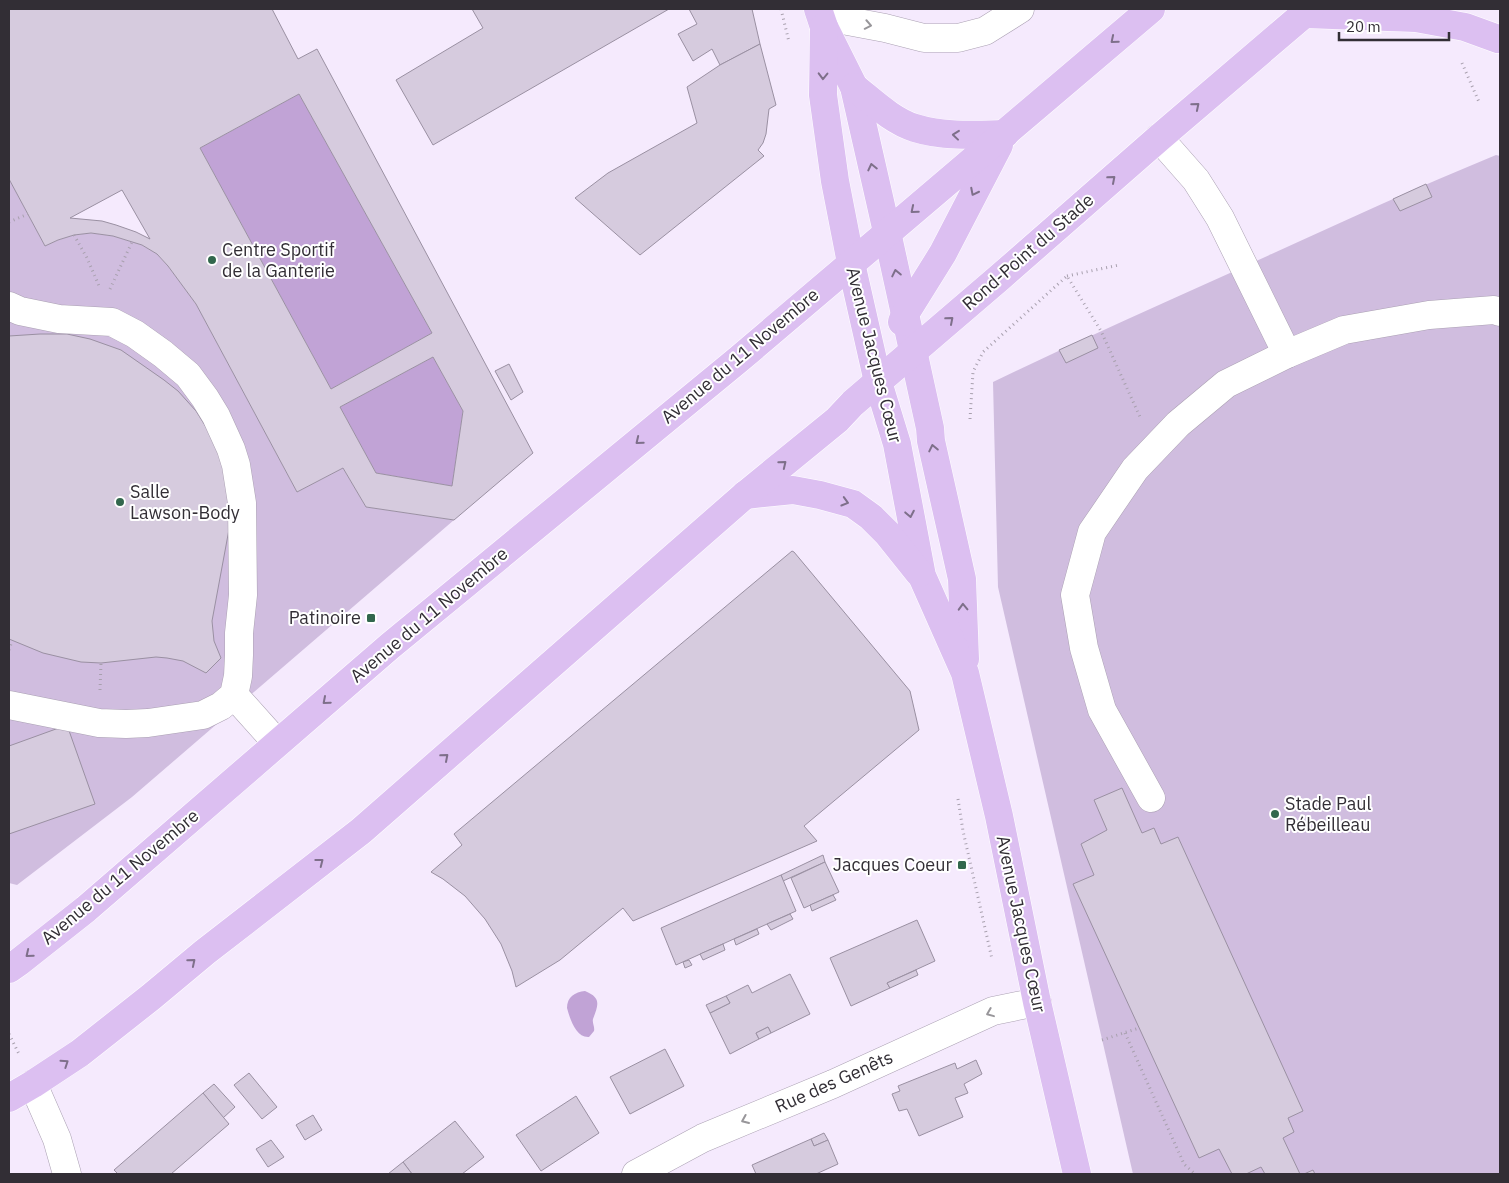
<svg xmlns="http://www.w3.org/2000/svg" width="1509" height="1183" viewBox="0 0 1509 1183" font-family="'IBM Plex Sans',sans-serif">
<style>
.green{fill:#d0bddf}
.water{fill:#c1a3d6}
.building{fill:#d6cbde;stroke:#9a90a2;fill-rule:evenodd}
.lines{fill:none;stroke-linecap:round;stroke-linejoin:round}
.minor-casing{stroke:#aba1b3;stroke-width:29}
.major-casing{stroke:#fff;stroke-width:29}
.path{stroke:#a8a0ae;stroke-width:3;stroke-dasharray:1 4;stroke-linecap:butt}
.minor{stroke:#fff;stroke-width:28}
.major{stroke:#dcbff1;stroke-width:28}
.oneway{stroke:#98969a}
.oneway2{stroke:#7e6f8a}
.poi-dot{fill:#32674d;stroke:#fff;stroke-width:2}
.labels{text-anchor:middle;stroke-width:4;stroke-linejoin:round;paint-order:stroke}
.poi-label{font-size:18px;fill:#322e35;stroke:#fff;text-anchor:start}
.street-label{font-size:18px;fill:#322e35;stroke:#fff}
</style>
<rect width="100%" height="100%" fill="#f5eafd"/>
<g class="green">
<path d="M1496,155L1500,156V1174H1133L998,587L993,382C1071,344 1150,309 1230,273C1318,233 1406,192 1496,155Z"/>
<path d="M9,179L45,246L58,240L74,235L91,233L113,236L142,245L157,254L168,266L196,304L297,492L343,468L366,507L454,520L132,797L17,885L9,883Z"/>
</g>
<g class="water">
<path d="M299,94L432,333L331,389L200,148Z"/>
<path d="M433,357L463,411L452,486L376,473L340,407Z"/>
<path d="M585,991C602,998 598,1005 593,1019C592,1023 595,1027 594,1031L589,1037C576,1038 570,1019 567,1008C567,997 575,992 585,991Z"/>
</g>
<g class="building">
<path d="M9,9H272L298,59L317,49L533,453L454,520L366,507L343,468L297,492L196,304L168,266L157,254L142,245L113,236L91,233L74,235L58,240L45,246L9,179ZM299,94L432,333L331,389L200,148ZM122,190L150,239L136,232L116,225L102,221L70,218ZM433,357L463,411L452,486L376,473L340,407Z"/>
<path d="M472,9H669L433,145L396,80L483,28Z"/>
<path d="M689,9H752L760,44L720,65L712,49L693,61L678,34L697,24Z"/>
<path d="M760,44L776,105L769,109L766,134L763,143L758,150L764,156L640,255L575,198L608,173L697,123L687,87L720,65Z"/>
<path d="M1426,184L1432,197L1400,211L1393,199Z"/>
<path d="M40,334H67L90,339L121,350L164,380L178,391L196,411L211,435L226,472L230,524L212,621L214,641L221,658L206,673L183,661L167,658L156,657L101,663L81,662L43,653L9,639V336Z"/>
<path d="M1092,335L1098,348L1066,363L1059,350Z"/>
<path d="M509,364L523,392L511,400L495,371Z"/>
<path d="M792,551L794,552L910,691L919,730L804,826L817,841L633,921L623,908L560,960L516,987L512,971L501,944L485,919L465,896L443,879L431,872L462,845L454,834Z"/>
<path d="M67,725L95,804L9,834V746Z"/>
<path d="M1122,788L1142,833L1154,828L1161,844L1178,837L1303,1111L1288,1118L1294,1132L1283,1138L1300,1174H1265L1261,1167L1246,1174H1232L1219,1149L1199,1158L1073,884L1094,875L1081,844L1107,830L1094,800Z"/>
<path d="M823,855L825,862L783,881L781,875Z"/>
<path d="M825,862L839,892L804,908L791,878Z"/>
<path d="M781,875L796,911L676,965L661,928Z"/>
<path d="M833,895L836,900L812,911L810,905Z"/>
<path d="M790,914L793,919L771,930L767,924Z"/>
<path d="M917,920L935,961L887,983L890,988L851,1006L830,958Z"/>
<path d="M757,929L759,934L736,945L734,939Z"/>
<path d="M723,944L725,950L703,960L700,954Z"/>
<path d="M689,960L692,965L685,968L683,962Z"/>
<path d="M916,970L918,975L890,988L887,983Z"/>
<path d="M790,974L810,1014L771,1033L768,1027L756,1033L759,1039L730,1054L710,1013L730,1003L726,996L748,985L752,993Z"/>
<path d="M726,996L730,1003L710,1013L706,1005Z"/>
<path d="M768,1027L771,1033L759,1039L756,1033Z"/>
<path d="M665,1049L684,1086L630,1114L610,1077Z"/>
<path d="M976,1060L982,1074L964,1084L968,1093L955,1098L963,1117L919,1136L907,1109L899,1111L892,1094L900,1091L898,1086L955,1063L957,1069Z"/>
<path d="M249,1073L277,1107L262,1119L234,1085Z"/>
<path d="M214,1084L235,1107L223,1118L203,1093Z"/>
<path d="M203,1093L229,1124L171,1174H118L114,1170Z"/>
<path d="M576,1096L599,1133L541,1171L516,1135Z"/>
<path d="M313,1115L322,1130L305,1140L296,1125Z"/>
<path d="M455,1121L484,1157L462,1174H412L403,1162Z"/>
<path d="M824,1133L828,1140L814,1146L811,1139Z"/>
<path d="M811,1139L814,1146L828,1140L838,1164L816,1174H756L752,1165Z"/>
<path d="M271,1140L284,1157L268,1167L256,1149Z"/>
<path d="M403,1162L412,1174H388Z"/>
<path d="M1313,1170L1315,1174H1304Z"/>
</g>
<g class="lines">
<defs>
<g id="minor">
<path d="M821,16L885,28L924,38H958L985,31L1020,9"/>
<path d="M1159,138L1196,180L1220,218L1287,354"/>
<path d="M9,306L20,311L59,319L112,322L135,334L163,354L188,375L205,398L216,416L231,449L236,465L242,503L243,595L239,633V655L238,676L234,695L221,706L203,715L148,723L126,724L99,723L9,705"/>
<path d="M234,695L277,743"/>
<path d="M1151,798L1102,710L1084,648L1075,595L1092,532L1135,469L1178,424L1226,384L1287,354L1344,330L1429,315L1494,310L1500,312"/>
<path d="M33,1084L57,1139L67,1174"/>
<path d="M636,1174L703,1138L833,1084L993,1011L1037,1002"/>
</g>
<g id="major">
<path d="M818,9L824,27L854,87L887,232L930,428L931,441L962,579L965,659"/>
<path d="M1305,14L1416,18L1465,27L1498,39"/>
<path d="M824,27L823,95L835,181L851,263L878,382L897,444L922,576L965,673L999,816L1037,1002L1077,1174"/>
<path d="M854,87C872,101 892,121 915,128C944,137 975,135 1005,134"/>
<path d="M902,322L905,314L943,253L999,145"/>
<path d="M745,495L793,490L820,495L853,504L871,517L887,533L919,573"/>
<path d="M9,969L19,962L86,909L390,646L739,359L1151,9"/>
<path d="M9,1098L33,1084L80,1053L151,997L205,952L361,831L745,495L837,420L853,403L999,278L1159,138L1310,9"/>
</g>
</defs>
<use href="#minor" class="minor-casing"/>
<use href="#major" class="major-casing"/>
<g class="path">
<path d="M781,9L789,42"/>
<path d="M1462,63L1479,102"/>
<path d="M9,222L28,214"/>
<path d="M74,235L87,258L100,288"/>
<path d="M1067,276L1119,265"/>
<path d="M110,289L132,242"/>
<path d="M970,419L973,372L983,352L1067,276L1101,331L1140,417"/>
<path d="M9,650L12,641"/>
<path d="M100,690L101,663"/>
<path d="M958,799L963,831L992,959"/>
<path d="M1125,1033L1184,1164L1195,1174"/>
<path d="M9,1034L19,1054"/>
<path d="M1102,1040L1139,1028"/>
</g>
<use href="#minor" class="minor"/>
<use href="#major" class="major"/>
</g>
<defs><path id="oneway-chevron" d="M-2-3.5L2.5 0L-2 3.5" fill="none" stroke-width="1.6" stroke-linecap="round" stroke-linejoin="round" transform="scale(1.25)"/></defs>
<g class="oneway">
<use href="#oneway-chevron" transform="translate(868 25) rotate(11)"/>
<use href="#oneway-chevron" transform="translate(990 1013) rotate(158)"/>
<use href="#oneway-chevron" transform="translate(745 1120) rotate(157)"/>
</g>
<g class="oneway2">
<use href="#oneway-chevron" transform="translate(1114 40) rotate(140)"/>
<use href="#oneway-chevron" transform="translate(823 76) rotate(91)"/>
<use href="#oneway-chevron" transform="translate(1196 106) rotate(-40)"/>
<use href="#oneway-chevron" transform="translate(956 135) rotate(-174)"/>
<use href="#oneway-chevron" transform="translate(872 167) rotate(-103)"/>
<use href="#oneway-chevron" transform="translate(1112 179) rotate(-41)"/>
<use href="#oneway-chevron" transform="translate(974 192) rotate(117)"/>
<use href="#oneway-chevron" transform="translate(914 210) rotate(140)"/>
<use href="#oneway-chevron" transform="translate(896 273) rotate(-102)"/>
<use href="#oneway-chevron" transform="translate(950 320) rotate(-41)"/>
<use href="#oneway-chevron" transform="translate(639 441) rotate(141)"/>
<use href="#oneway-chevron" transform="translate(933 448) rotate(-102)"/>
<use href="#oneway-chevron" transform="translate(783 464) rotate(-39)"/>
<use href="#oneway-chevron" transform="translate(845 502) rotate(16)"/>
<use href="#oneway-chevron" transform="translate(910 514) rotate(79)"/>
<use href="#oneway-chevron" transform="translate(963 607) rotate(-92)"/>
<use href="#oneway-chevron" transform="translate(326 701) rotate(139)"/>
<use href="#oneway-chevron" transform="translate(445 757) rotate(-41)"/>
<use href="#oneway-chevron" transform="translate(320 862) rotate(-38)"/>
<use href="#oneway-chevron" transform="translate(29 954) rotate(141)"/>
<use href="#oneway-chevron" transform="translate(192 962) rotate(-40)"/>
<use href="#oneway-chevron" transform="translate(65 1063) rotate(-34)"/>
</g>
<g class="poi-dot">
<circle cx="212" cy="260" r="5"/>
<circle cx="120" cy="502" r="5"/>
<rect x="366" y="613" width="10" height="10" rx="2.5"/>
<circle cx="1275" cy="814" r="5"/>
<rect x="957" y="860" width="10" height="10" rx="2.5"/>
</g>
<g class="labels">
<g class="poi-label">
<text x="222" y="256">Centre Sportif<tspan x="222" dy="21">de la Ganterie</tspan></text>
<text x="130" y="498">Salle<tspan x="130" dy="21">Lawson-Body</tspan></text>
<text x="361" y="624" text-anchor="end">Patinoire</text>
<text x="1285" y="810">Stade Paul<tspan x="1285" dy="21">Rébeilleau</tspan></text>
<text x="952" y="871" text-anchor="end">Jacques Coeur</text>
</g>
<g class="street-label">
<text transform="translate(1028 252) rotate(-41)" y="6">Rond-Point du Stade</text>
<text transform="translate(874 355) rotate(76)" y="6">Avenue Jacques Cœur</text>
<text transform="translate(740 356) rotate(-40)" y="6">Avenue du 11 Novembre</text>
<text transform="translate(429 615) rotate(-40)" y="6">Avenue du 11 Novembre</text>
<text transform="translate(120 877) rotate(-40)" y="6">Avenue du 11 Novembre</text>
<text transform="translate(1021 924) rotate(78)" y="6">Avenue Jacques Cœur</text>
<text transform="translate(834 1082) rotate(-24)" y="6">Rue des Genêts</text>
</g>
</g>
<rect width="1509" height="1183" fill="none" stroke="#322e35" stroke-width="20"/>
<path d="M1339 32v8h110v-8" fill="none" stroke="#322e35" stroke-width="2.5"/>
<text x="1346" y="32" font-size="15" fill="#322e35" stroke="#ffffff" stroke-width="4" paint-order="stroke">20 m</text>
</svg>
